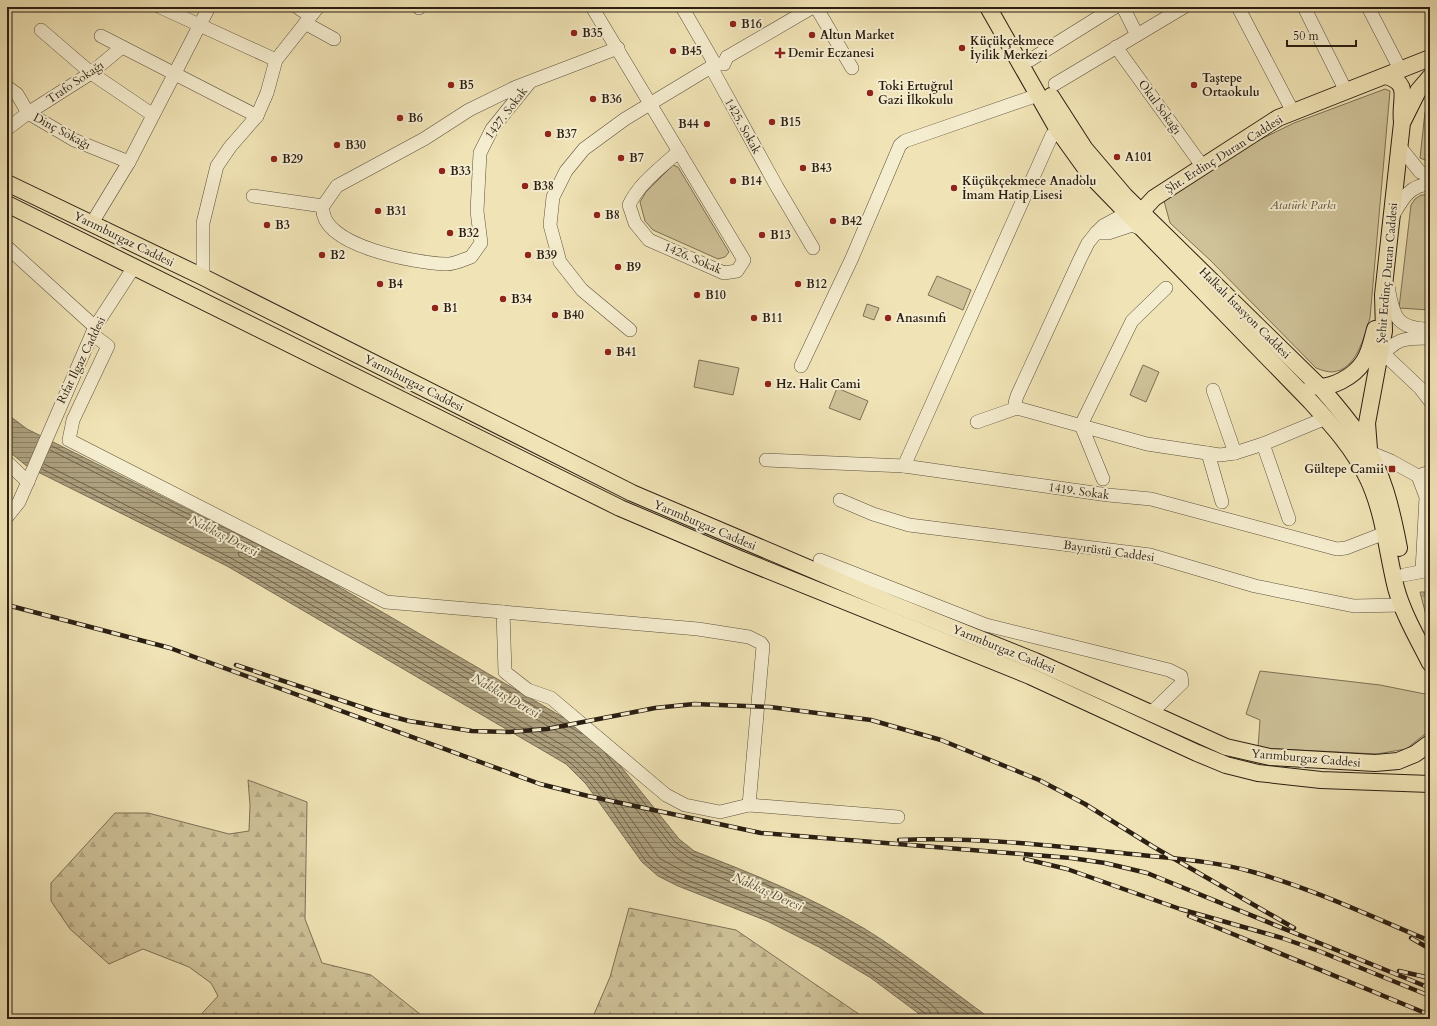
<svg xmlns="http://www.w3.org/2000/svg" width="1437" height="1026" viewBox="0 0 1437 1026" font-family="Cardo,serif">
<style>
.green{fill:#cfc299;stroke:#7d7056}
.forest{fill:url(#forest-firs);stroke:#7d7056}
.water{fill:url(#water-rules);stroke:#796c53}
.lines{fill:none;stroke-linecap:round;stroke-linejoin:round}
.shore{stroke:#6c6048;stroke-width:1}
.minor-casing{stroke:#5c503c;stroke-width:14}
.major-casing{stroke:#2b1f13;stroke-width:18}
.minor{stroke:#f5edcf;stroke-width:13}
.major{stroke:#f0e3b5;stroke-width:16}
.rail-casing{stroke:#2b1f13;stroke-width:4.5}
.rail{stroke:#f5edcf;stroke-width:3;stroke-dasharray:9;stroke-linecap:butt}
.poi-dot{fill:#8f2418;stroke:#f5edcf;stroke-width:1.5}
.labels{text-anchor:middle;stroke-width:4;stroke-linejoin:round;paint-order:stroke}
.poi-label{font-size:12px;font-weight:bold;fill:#2b1f13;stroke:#f5edcf;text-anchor:start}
.street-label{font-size:12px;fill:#2b1f13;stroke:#f5edcf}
.park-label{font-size:12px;font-style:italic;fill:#5c503b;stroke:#f5edcf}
.water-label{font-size:13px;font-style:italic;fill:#584c38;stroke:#f5edcf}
</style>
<defs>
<pattern id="forest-firs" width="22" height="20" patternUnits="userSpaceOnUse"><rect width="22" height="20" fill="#cfc299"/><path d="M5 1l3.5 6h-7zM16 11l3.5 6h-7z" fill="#b2a683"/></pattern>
<pattern id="water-rules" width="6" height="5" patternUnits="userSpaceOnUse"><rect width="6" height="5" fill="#ada07e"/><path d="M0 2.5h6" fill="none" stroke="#8d8266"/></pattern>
</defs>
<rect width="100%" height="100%" fill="#f0e3b5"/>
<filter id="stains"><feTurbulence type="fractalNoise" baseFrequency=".005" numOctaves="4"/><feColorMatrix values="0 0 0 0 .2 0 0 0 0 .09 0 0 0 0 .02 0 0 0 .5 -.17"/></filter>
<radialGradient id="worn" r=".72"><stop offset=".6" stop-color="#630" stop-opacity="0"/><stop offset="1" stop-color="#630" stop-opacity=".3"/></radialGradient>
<g class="green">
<path d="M1385,89L1390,91L1370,318C1364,336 1357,370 1332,372C1327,372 1321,370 1316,368L1210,260L1170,223L1164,201L1247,146L1294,123Z"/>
<path d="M1430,99V162L1420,158L1425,112Z"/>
<path d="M673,165L678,167L729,252L725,257L718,259L653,230L645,221L640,202L646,192Z"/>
<path d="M1421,195H1430V310L1399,308L1411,205L1415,199Z"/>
<path d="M937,276L971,290L963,310L928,295Z"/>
<path d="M867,304L879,308L874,320L863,316Z"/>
<path d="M699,360L739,368L733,395L694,387Z"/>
<path d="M1143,365L1159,372L1146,402L1130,395Z"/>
<path d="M837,388L868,401L860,420L829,408Z"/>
<path d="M1260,671L1380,685L1430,695L1429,731L1406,749L1377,754L1258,748L1260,720L1246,714Z"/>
</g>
<g class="forest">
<path d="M1420,592H1430V626L1428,623Z"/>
<path d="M248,780L307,802L305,919L322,963L371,975L426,1019H197L218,996L211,983L189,967L143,949L109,964L70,929L51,901V883L115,813H148L229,834L249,831L250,805Z"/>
<path d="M629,908L736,930L866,1019H592L610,977Z"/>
</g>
<path class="water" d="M7,414L27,429L315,573L578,726L614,758L679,839L694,851C753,874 811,897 865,929C909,956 949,989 991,1019H926L871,978L819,947L767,921L678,886L658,876L642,862L586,784L566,764L227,566L28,467L7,450Z"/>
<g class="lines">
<g class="shore">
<path d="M52,446L304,572L582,734"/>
<path d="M50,450L302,576L573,734L600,755L671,845L691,859C749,882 806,905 859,936C900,960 937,991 975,1019"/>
<path d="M44,464L231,558L562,751C598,774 624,822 649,856C666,874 690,881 713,890C741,901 770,912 797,925C844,948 887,979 929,1010L933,1019"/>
<path d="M42,469L229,563L560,755C594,778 621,826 645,860C663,878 688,885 712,895C739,906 767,916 793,929C841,952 884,983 926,1014L928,1019"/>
<path d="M605,753L675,842L693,855C751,878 808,900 862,932C905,957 944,990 984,1019"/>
<path d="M939,1019L938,1012L933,1006L879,966L827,934L773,907L684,872L659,858L598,774L574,752L239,556L238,553L241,552L308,586L570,739L596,759L667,848L677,858L689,865C746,888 803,910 857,942C895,964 930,993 965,1019"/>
</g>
<defs>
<g id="minor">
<path d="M160,7L276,60"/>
<path d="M297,7L310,16"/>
<path d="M418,7L419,8"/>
<path d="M592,7L744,260L737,271L724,273L649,240L635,223L629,205C640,182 661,168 679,151"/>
<path d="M682,7L715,64"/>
<path d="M816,7L852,68"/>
<path d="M1123,7L1137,35"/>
<path d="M1238,7L1293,112"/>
<path d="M1304,7L1346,91"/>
<path d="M1368,7L1400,69"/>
<path d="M305,23L334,39"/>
<path d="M41,30L91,73L153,115"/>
<path d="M101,36L257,116"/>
<path d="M1116,47L1203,167"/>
<path d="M727,57L813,7"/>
<path d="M1030,60L1115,7"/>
<path d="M711,67L777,187L813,248"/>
<path d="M530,82L492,129L480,153L477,211L481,243L471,257C463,260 453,265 445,264C417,263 318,246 323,206L337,186L424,139L469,110L516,87L618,48"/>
<path d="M1055,84L1184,7"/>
<path d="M7,87L17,94L28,113L74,140L129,162"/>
<path d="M7,129L28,113L91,73L122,47"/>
<path d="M1400,147L1420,172L1430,176"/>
<path d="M253,196L323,206"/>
<path d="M1127,213L1103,226L1096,233H1108L1132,225L1144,230"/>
<path d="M1392,217C1402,200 1409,185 1430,184"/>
<path d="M92,223L129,162L209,7"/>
<path d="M1096,233L1088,243L1080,259L1017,396L1015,403L1017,408L1147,444L1220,455L1235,453L1263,444L1326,418"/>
<path d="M7,247L95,327"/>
<path d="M203,277V223L217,166L230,147L257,116L267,93L276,60L318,7"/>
<path d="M1388,286C1393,317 1397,329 1430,329"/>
<path d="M630,330L582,290L560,262L550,225L553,197L566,171L584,149L625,119L711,67L715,64H724L727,57"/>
<path d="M92,334L108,346L73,420L69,440L386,602L503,612L505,672L528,690L551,698L666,795L685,805L720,812L749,805L898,817"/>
<path d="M1384,354L1420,388L1430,401"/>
<path d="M1380,360C1394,338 1405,338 1429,338"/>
<path d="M801,366L852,258L900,145L905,141L1038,95"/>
<path d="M1213,390L1235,453"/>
<path d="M977,422L1017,408"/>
<path d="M1263,444L1289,519"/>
<path d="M1369,452L1391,461L1418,476L1426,497L1422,571"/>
<path d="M1208,453L1222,502"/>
<path d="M766,460L904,466L1108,495L1151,499L1337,549L1346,548L1385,533"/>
<path d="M7,462L28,482"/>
<path d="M904,466L1052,135L1058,130"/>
<path d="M1418,476L1430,472"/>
<path d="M1103,479L1081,425L1132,321L1166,288"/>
<path d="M840,500L873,514L909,525L1150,555L1255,586L1354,606L1402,605"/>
<path d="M7,517L19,502L95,327L134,267"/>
<path d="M820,560L986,625L1169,670L1181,676L1182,683L1150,714"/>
<path d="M1404,575L1430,570"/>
<path d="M503,612L698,629L749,637L761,643L763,646L749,805"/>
</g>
<g id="major">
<path d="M988,7L1058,130L1091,176L1310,401C1332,425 1354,449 1368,479C1384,513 1387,552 1396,588C1403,614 1418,639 1430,663"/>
<path d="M1386,76C1412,84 1399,99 1402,122"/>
<path d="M1051,96L1085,149L1125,196L1321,388C1335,404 1349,421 1361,438C1383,471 1392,511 1399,548"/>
<path d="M7,183L203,277L632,493L893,604L1035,661L1226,747L1270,757L1375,763L1398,761L1415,754L1430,743"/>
<path d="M7,204L620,508L740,559L1030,676L1197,753L1226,765L1258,773L1321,780L1430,784"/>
<path d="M1142,211L1154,198L1278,118L1430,58"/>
<path d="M1312,386C1330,390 1354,377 1364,361C1370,352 1372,340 1375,329"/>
<path d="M1369,449L1367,423L1384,331L1383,295L1402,123L1418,91L1430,77"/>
</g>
</defs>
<use href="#minor" class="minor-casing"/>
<use href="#major" class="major-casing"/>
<use href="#minor" class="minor"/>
<use href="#major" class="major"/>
<defs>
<g id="rail">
<path d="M7,605L170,648L540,784L588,796L761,833L1071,858L1105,863L1147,873L1430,988"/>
<path d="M236,665L379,713L409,721L472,731L509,732L547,729L655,708L694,704L770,707L871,720L941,740L1039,780L1085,804L1152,846L1294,928"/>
<path d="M899,840C974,837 1048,845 1122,853C1166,858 1211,860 1253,872C1314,889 1372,917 1430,941"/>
<path d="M1025,859L1067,869L1180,909L1282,938L1319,951L1430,996"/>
<path d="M1189,916L1430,1015"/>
<path d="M1411,938L1430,949"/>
<path d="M1399,971L1430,978"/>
</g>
</defs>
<use href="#rail" class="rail-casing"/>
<use href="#rail" class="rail"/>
</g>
<g class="poi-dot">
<circle cx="733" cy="24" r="4"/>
<circle cx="574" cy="33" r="4"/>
<circle cx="812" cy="35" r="4"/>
<circle cx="962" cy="48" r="4"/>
<circle cx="673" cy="51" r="4"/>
<path d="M778 47h4v4h4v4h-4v4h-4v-4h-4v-4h4z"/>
<circle cx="451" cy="85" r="4"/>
<circle cx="1194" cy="85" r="4"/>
<circle cx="870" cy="93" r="4"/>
<circle cx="593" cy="99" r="4"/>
<circle cx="400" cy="118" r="4"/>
<circle cx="772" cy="122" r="4"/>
<circle cx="707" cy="124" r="4"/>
<circle cx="548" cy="134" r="4"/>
<circle cx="337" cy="145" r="4"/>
<circle cx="1117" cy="157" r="4"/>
<circle cx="621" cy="158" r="4"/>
<circle cx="274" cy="159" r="4"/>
<circle cx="803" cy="168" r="4"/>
<circle cx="442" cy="171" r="4"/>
<circle cx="733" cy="181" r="4"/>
<circle cx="525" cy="186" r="4"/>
<circle cx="954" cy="188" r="4"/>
<circle cx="378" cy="211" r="4"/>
<circle cx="597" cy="215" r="4"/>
<circle cx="833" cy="221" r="4"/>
<circle cx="267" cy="225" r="4"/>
<circle cx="450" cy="233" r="4"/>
<circle cx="762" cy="235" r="4"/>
<circle cx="322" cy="255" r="4"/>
<circle cx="528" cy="255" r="4"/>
<circle cx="618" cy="267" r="4"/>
<circle cx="380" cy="284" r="4"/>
<circle cx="798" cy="284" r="4"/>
<circle cx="697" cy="295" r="4"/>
<circle cx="503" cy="299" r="4"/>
<circle cx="435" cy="308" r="4"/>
<circle cx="555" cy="315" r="4"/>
<circle cx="754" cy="318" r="4"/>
<circle cx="888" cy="318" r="4"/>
<circle cx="608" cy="352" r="4"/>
<circle cx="768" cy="384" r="4"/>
<rect x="1388" y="465" width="8" height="8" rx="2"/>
</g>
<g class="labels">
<g class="poi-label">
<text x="741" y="28">B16</text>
<text x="582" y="37">B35</text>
<text x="820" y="39">Altun Market</text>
<text x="970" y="45">Küçükçekmece<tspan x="970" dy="14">İyilik Merkezi</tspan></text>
<text x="681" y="55">B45</text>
<text x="788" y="57">Demir Eczanesi</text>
<text x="1202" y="82">Taştepe<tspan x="1202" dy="14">Ortaokulu</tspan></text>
<text x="459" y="89">B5</text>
<text x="878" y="90">Toki Ertuğrul<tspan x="878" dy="14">Gazi İlkokulu</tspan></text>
<text x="601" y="103">B36</text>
<text x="408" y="122">B6</text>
<text x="780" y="126">B15</text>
<text x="699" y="128" text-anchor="end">B44</text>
<text x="556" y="138">B37</text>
<text x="345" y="149">B30</text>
<text x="1125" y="161">A101</text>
<text x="629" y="162">B7</text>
<text x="282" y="163">B29</text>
<text x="811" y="172">B43</text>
<text x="450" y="175">B33</text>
<text x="741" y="185">B14</text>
<text x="962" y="185">Küçükçekmece Anadolu<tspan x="962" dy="14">İmam Hatip Lisesi</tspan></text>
<text x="533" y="190">B38</text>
<text x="386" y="215">B31</text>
<text x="605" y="219">B8</text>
<text x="841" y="225">B42</text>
<text x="275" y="229">B3</text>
<text x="458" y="237">B32</text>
<text x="770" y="239">B13</text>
<text x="330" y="259">B2</text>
<text x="536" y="259">B39</text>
<text x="626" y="271">B9</text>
<text x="388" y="288">B4</text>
<text x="806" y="288">B12</text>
<text x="705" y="299">B10</text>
<text x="511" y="303">B34</text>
<text x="443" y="312">B1</text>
<text x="563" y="319">B40</text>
<text x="762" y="322">B11</text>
<text x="896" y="322">Anasınıfı</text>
<text x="616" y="356">B41</text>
<text x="776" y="388">Hz. Halit Cami</text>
<text x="1384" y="473" text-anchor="end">Gültepe Camii</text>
</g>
<g class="street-label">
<text transform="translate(75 82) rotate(-34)" y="4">Trafo Sokağı</text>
<text transform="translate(1160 107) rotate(54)" y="4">Okul Sokağı</text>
<text transform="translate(506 113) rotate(-53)" y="4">1427. Sokak</text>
<text transform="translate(743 126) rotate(61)" y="4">1425. Sokak</text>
<text transform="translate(62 131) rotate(28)" y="4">Dinç Sokağı</text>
<text transform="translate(1224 154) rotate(-32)" y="4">Şht. Erdinç Duran Caddesi</text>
<text transform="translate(124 239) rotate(26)" y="4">Yarımburgaz Caddesi</text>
<text transform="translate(693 258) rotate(23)" y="4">1426. Sokak</text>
<text transform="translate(1387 273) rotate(-85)" y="4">Şehit Erdinç Duran Caddesi</text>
<text transform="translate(1245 313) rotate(45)" y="4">Halkalı İstasyon Caddesi</text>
<text transform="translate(81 360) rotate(-64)" y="4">Rıfat Ilgaz Caddesi</text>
<text transform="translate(414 383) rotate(27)" y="4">Yarımburgaz Caddesi</text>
<text transform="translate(1079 491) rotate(8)" y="4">1419. Sokak</text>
<text transform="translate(705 525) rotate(23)" y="4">Yarımburgaz Caddesi</text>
<text transform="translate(1109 551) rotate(8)" y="4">Bayırüstü Caddesi</text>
<text transform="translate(1004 649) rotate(22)" y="4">Yarımburgaz Caddesi</text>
<text transform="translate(1306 758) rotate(5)" y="4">Yarımburgaz Caddesi</text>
</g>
<g class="park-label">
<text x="1303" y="209">Atatürk Parkı</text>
</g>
<g class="water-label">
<text transform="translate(224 535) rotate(27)" y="5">Nakkaş Deresi</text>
<text transform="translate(506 695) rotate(30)" y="5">Nakkaş Deresi</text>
<text transform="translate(768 891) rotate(24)" y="5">Nakkaş Deresi</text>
</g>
</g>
<rect width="1437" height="1026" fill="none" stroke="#f0e3b5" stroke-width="24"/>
<rect x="8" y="8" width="1421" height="1010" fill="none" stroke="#2b1f13" stroke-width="2"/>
<rect x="12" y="12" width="1413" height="1002" fill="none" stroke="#2b1f13"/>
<path d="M1287 40v6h69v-6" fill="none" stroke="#2b1f13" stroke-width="2"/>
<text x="1293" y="40" font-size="12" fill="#2b1f13" stroke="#f5edcf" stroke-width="3" paint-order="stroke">50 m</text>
<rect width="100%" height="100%" filter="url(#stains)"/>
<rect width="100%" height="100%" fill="url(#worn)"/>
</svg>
